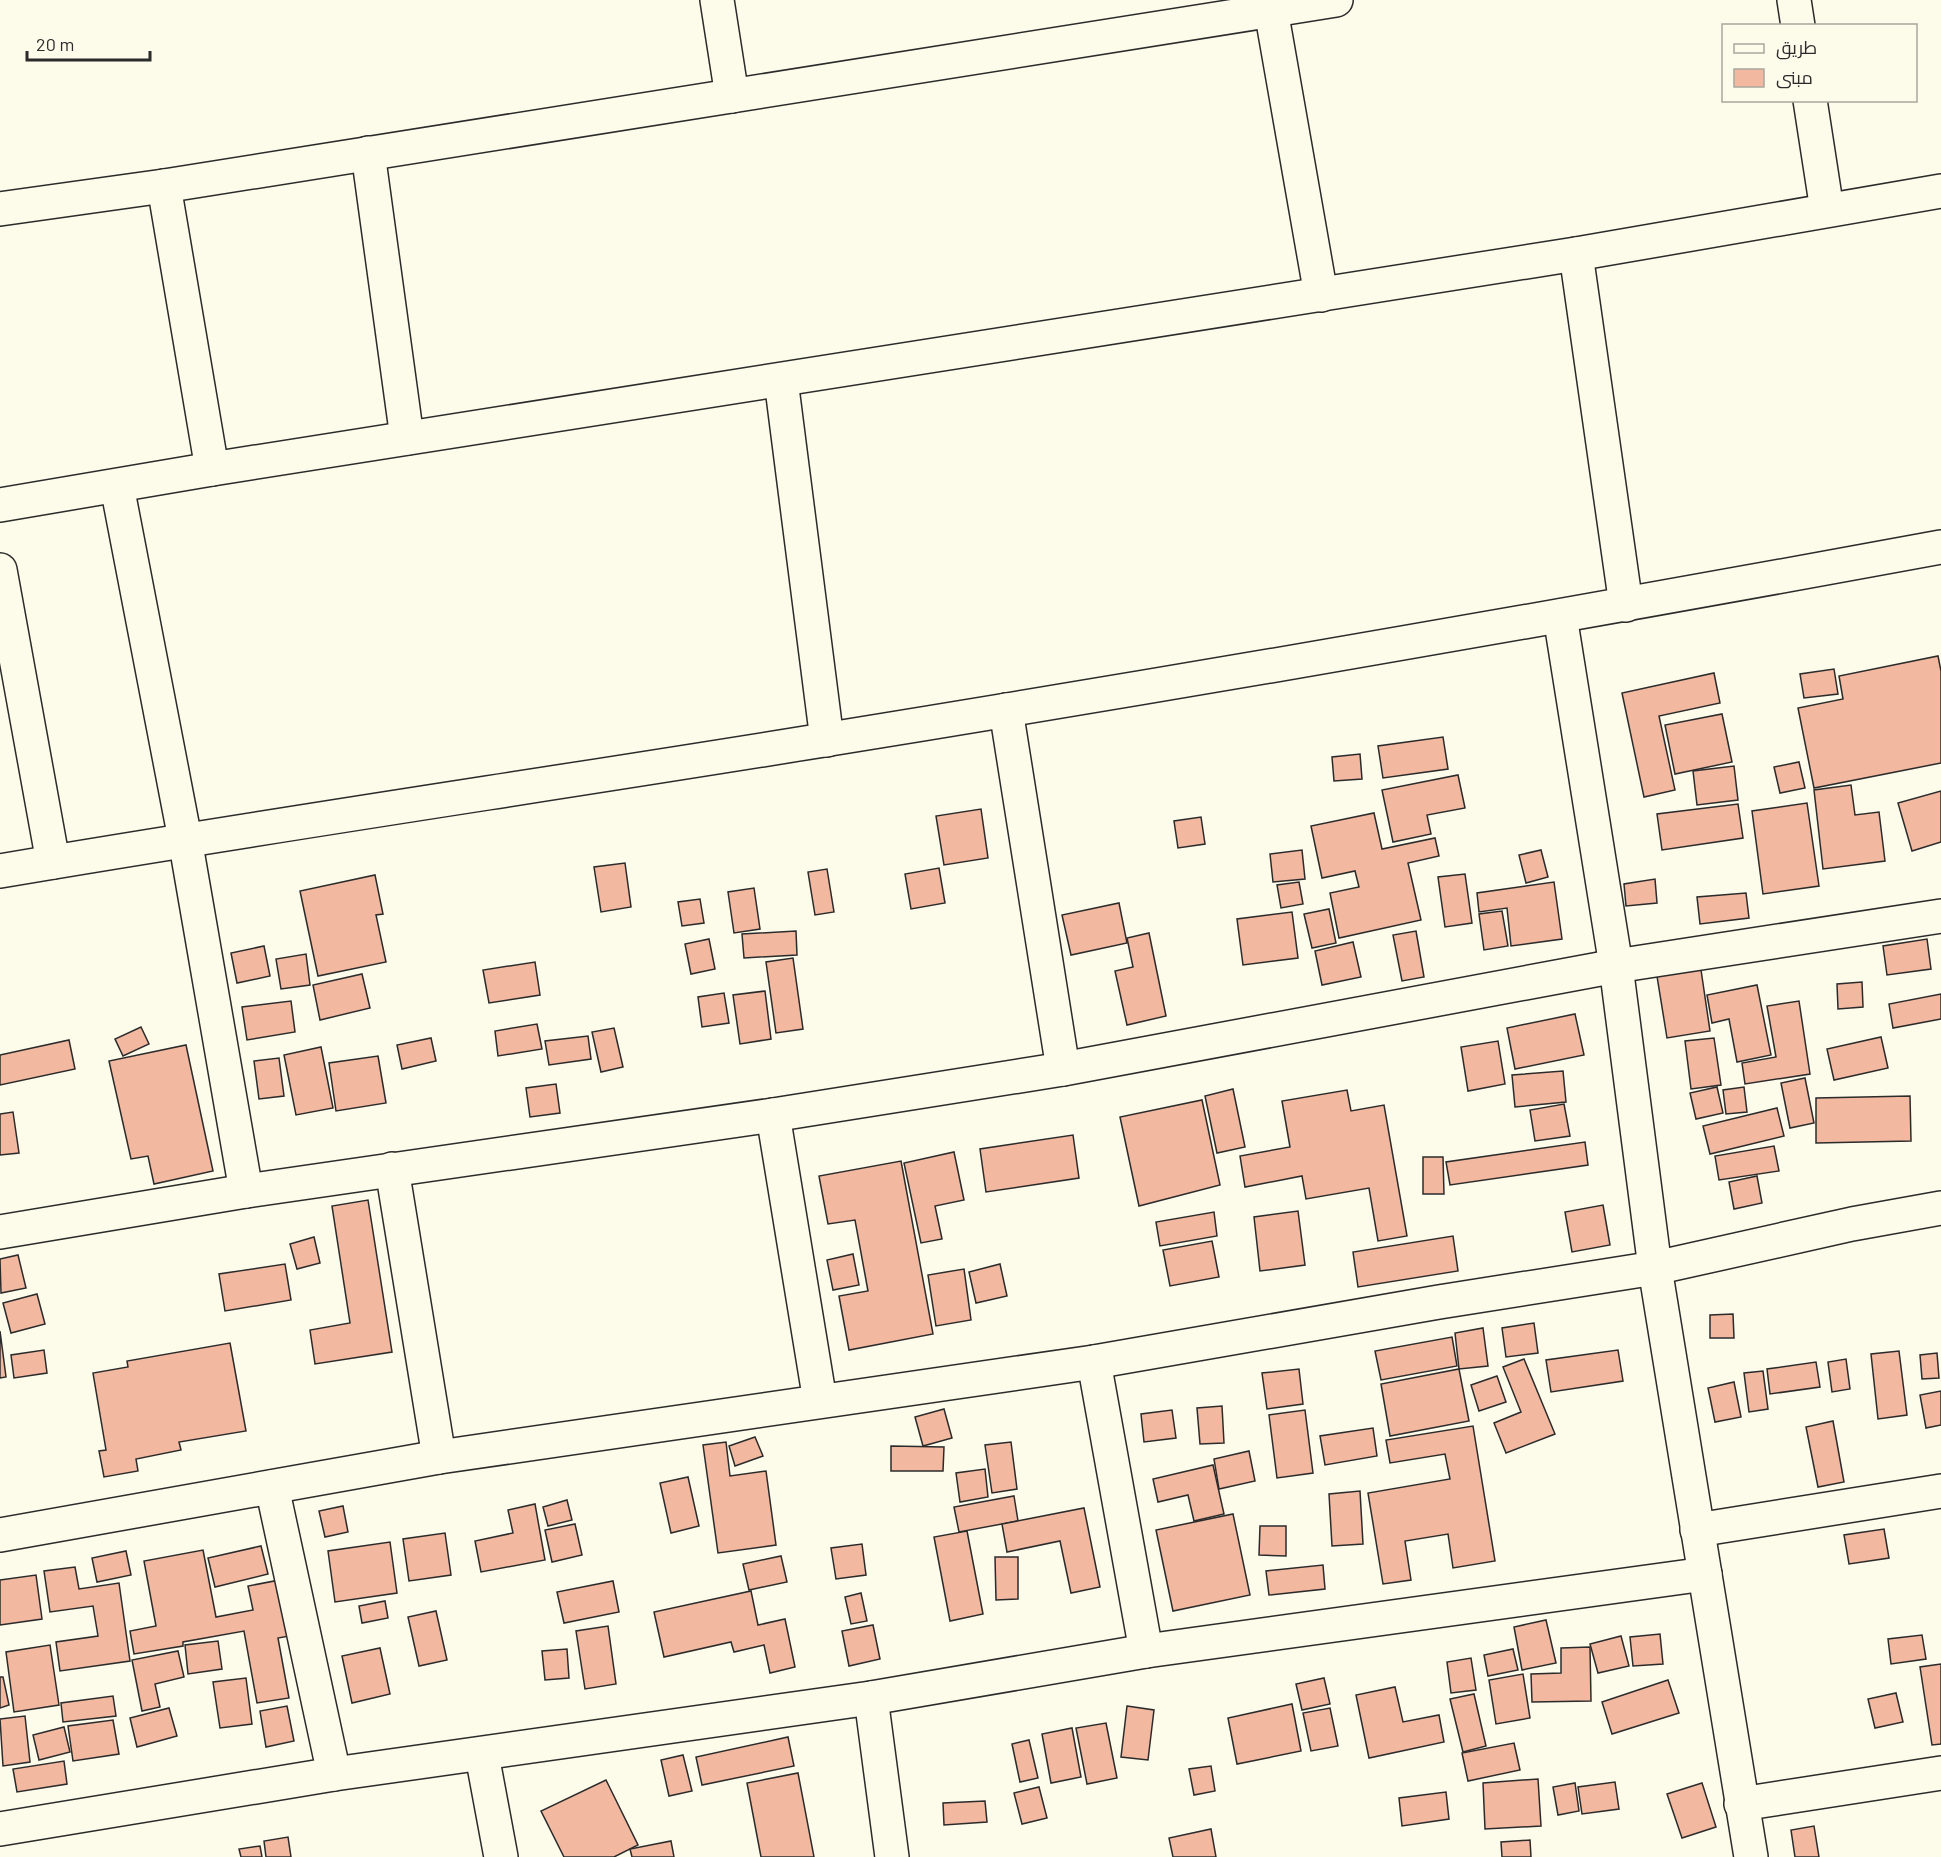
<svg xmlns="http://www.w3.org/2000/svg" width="1941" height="1857" viewBox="0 0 1941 1857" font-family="Barlow,Cairo,sans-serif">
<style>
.building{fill:#f2b8a0;stroke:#2b2b2b;stroke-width:1.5}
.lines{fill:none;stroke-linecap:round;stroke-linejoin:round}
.minor-casing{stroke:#2b2b2b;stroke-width:36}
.tertiary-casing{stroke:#2b2b2b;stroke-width:36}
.minor{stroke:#fdfbea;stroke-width:33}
.tertiary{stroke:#fdfbea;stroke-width:33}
</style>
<rect width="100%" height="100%" fill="#fdfbea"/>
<g class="building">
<path d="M1938,656L1941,671V763L1814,788L1798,708L1843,699L1839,676Z"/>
<path d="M1834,669L1838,694L1804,698L1800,674Z"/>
<path d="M1714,673L1720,703L1659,716L1675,790L1644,797L1622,693Z"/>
<path d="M1722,714L1732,762L1675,774L1665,725Z"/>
<path d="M1443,737L1448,769L1383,778L1378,746Z"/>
<path d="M1360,754L1362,779L1334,781L1332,757Z"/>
<path d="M1799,762L1805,788L1780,793L1774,767Z"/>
<path d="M1734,766L1738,800L1697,805L1693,771Z"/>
<path d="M1458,775L1465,808L1427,815L1431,834L1393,842L1382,790Z"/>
<path d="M1851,785L1855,815L1879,812L1885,861L1823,869L1814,790Z"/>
<path d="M1941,791V842L1912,851L1898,803Z"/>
<path d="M1807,803L1819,886L1763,894L1752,811Z"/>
<path d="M1738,804L1743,838L1662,850L1657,814Z"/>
<path d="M981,809L988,858L944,865L936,816Z"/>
<path d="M1374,813L1382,849L1435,838L1439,856L1408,863L1421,920L1339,938L1330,893L1359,887L1355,871L1322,878L1311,826Z"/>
<path d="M1201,817L1205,844L1178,848L1174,821Z"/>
<path d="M1302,850L1305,879L1273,882L1270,854Z"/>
<path d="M1541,850L1548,877L1526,883L1519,855Z"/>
<path d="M625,863L631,907L601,912L594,867Z"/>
<path d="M939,868L945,903L911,909L905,874Z"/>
<path d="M827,869L834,912L815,915L808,872Z"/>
<path d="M1465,874L1472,923L1445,927L1438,877Z"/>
<path d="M375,875L383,914L376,915L386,962L318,976L300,891Z"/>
<path d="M1655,879L1657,903L1626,906L1624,884Z"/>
<path d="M1299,882L1303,904L1281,908L1277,885Z"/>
<path d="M1554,882L1562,939L1511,946L1507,908L1479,912L1477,893Z"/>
<path d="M754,888L760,929L734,933L728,892Z"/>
<path d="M1746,893L1749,918L1700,924L1697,897Z"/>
<path d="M700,899L704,923L682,926L678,902Z"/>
<path d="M1119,903L1127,943L1071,955L1062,915Z"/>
<path d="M1329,909L1336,943L1312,948L1304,914Z"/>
<path d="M1502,911L1508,946L1484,950L1479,914Z"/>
<path d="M1292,912L1298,958L1243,965L1237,919Z"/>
<path d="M796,931L797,955L744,958L742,934Z"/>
<path d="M1416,931L1424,977L1402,981L1393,935Z"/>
<path d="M1149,933L1166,1016L1127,1025L1115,971L1133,967L1127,938Z"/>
<path d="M709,939L715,969L691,974L685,944Z"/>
<path d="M1927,939L1931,969L1887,975L1883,946Z"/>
<path d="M1353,942L1361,977L1322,985L1315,951Z"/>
<path d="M264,946L270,976L237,983L231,953Z"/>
<path d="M306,954L310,985L281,989L276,959Z"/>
<path d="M793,958L803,1029L776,1033L766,962Z"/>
<path d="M535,962L540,995L489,1003L483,970Z"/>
<path d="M1700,963L1710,1031L1667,1038L1656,970Z"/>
<path d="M362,974L370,1008L320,1020L313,985Z"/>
<path d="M1862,982L1863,1007L1838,1009L1837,984Z"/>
<path d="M1757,985L1771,1055L1737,1062L1729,1019L1712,1023L1707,995Z"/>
<path d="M765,991L771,1039L740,1044L733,995Z"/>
<path d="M724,993L729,1023L702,1027L698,997Z"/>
<path d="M1941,994V1019L1893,1028L1889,1004Z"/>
<path d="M291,1001L295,1032L247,1040L242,1007Z"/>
<path d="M1799,1001L1810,1074L1745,1084L1742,1063L1776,1057L1767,1006Z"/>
<path d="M1575,1014L1584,1055L1515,1069L1507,1028Z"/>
<path d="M537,1024L542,1049L498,1056L495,1031Z"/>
<path d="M141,1027L149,1044L123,1056L115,1039Z"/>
<path d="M614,1028L623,1067L601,1072L592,1032Z"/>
<path d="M588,1036L591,1059L549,1065L545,1041Z"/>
<path d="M1881,1037L1888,1068L1834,1080L1827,1049Z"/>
<path d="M431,1038L436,1061L402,1069L397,1045Z"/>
<path d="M1714,1038L1721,1085L1691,1089L1685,1041Z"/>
<path d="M69,1040L75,1069L0,1085V1055Z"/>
<path d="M1498,1041L1505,1084L1468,1091L1461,1047Z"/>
<path d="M186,1045L213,1171L154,1184L148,1156L131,1159L109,1061Z"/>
<path d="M321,1047L333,1108L296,1115L284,1055Z"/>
<path d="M378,1056L386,1103L336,1111L329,1063Z"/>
<path d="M279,1058L284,1096L259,1099L254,1061Z"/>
<path d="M1563,1071L1566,1102L1515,1107L1512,1075Z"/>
<path d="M1805,1078L1814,1123L1790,1128L1781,1083Z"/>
<path d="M556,1084L560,1113L530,1117L526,1088Z"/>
<path d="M1717,1087L1723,1113L1696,1119L1690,1093Z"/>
<path d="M1744,1087L1747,1112L1726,1114L1723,1090Z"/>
<path d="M1233,1089L1245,1147L1217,1153L1205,1096Z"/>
<path d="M1347,1090L1351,1111L1384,1105L1407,1236L1378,1241L1369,1188L1306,1199L1302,1176L1245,1187L1240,1156L1290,1147L1282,1101Z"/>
<path d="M1910,1096L1911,1141L1816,1143V1098Z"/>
<path d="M1202,1100L1220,1185L1139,1206L1120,1117Z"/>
<path d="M1564,1104L1570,1136L1535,1141L1530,1110Z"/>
<path d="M1777,1108L1784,1136L1710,1154L1703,1126Z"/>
<path d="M13,1112L19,1153L0,1155V1114Z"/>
<path d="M1073,1135L1079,1178L986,1192L980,1149Z"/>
<path d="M1585,1142L1588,1165L1450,1185L1446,1162Z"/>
<path d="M1774,1146L1779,1171L1719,1180L1715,1156Z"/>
<path d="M954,1152L964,1200L935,1206L942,1239L921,1243L904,1163Z"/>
<path d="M1423,1157H1443L1444,1194H1423Z"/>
<path d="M901,1161L933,1334L849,1350L839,1296L868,1291L855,1220L828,1224L819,1176Z"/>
<path d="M1757,1176L1762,1203L1734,1209L1729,1182Z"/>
<path d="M368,1200L392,1352L315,1364L310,1330L350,1323L332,1206Z"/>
<path d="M1603,1205L1610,1245L1572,1252L1565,1212Z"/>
<path d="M1298,1211L1305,1265L1260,1271L1254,1217Z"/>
<path d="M1214,1212L1217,1236L1160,1246L1156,1222Z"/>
<path d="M1453,1236L1458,1271L1358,1287L1353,1252Z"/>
<path d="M314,1237L320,1263L297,1269L290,1244Z"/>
<path d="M1212,1241L1219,1277L1170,1286L1163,1250Z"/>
<path d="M853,1254L859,1285L833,1290L827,1260Z"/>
<path d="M18,1255L26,1288L1,1293L0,1259Z"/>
<path d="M285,1264L291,1300L225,1311L219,1274Z"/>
<path d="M1000,1264L1007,1296L976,1303L969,1272Z"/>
<path d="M964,1269L971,1320L936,1326L928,1275Z"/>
<path d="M37,1294L45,1324L11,1333L3,1303Z"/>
<path d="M1733,1314L1734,1338H1710V1315Z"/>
<path d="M1534,1323L1538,1353L1506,1357L1502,1328Z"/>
<path d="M1483,1328L1488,1366L1459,1369L1455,1333Z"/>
<path d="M0,1331L6,1377L0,1378Z"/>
<path d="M1452,1337L1457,1366L1381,1380L1375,1351Z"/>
<path d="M230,1343L246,1431L179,1442L181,1450L136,1459L138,1471L104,1477L99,1451L106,1450L93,1373L128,1367L127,1361Z"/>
<path d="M44,1350L47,1373L14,1378L11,1355Z"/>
<path d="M1618,1350L1623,1381L1551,1392L1546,1360Z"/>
<path d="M1899,1351L1907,1415L1878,1419L1871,1354Z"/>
<path d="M1937,1353L1939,1378L1922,1379L1920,1355Z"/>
<path d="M1524,1359L1555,1434L1506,1453L1494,1423L1521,1412L1503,1367Z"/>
<path d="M1846,1359L1850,1389L1832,1392L1828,1362Z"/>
<path d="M1816,1362L1820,1387L1770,1394L1767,1369Z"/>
<path d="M1299,1369L1303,1404L1267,1409L1262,1373Z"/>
<path d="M1459,1369L1469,1421L1390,1436L1381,1384Z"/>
<path d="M1763,1371L1768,1409L1749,1412L1744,1373Z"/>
<path d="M1497,1376L1506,1402L1479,1411L1471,1385Z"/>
<path d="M1734,1382L1741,1417L1715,1422L1708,1388Z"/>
<path d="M1941,1391V1425L1926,1428L1920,1395Z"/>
<path d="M1222,1406L1224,1443L1200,1444L1197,1408Z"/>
<path d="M944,1409L952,1438L923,1446L915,1417Z"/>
<path d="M1172,1410L1176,1438L1144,1442L1141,1414Z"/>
<path d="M1305,1410L1313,1473L1277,1478L1269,1415Z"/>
<path d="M1833,1421L1844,1482L1818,1487L1806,1427Z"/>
<path d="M1473,1426L1495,1561L1453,1568L1448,1534L1405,1541L1411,1580L1383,1584L1368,1493L1450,1479L1445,1454L1390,1463L1386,1440Z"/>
<path d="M1373,1428L1377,1456L1325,1465L1320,1436Z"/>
<path d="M755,1437L763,1456L735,1466L729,1446Z"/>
<path d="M726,1442L730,1476L766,1471L776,1545L718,1553L703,1445Z"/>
<path d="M1011,1442L1017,1489L992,1493L985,1445Z"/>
<path d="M891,1446L944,1447L943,1471H891Z"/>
<path d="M1249,1451L1255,1481L1219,1489L1214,1459Z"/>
<path d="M1213,1465L1224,1514L1194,1521L1188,1495L1158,1502L1153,1479Z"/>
<path d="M985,1469L988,1497L960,1502L956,1473Z"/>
<path d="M688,1477L699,1526L671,1533L660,1483Z"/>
<path d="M1360,1491L1363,1544L1332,1546L1329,1494Z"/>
<path d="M1014,1496L1018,1521L959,1532L954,1507Z"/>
<path d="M567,1500L572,1520L548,1526L543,1507Z"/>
<path d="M535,1504L545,1560L481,1572L475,1541L513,1533L508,1510Z"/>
<path d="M343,1506L348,1532L325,1537L319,1511Z"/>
<path d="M1084,1508L1100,1587L1071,1593L1060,1541L1007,1552L1002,1524Z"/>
<path d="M1233,1514L1250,1595L1173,1611L1156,1530Z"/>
<path d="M575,1524L582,1555L552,1562L545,1530Z"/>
<path d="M1260,1526H1286V1556L1259,1555Z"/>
<path d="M1884,1529L1889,1558L1849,1564L1844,1535Z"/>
<path d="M967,1531L983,1614L950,1621L934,1537Z"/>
<path d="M445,1533L451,1575L409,1581L403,1539Z"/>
<path d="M390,1542L397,1593L335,1602L328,1551Z"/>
<path d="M862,1544L866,1575L836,1579L831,1548Z"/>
<path d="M261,1546L268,1574L215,1587L208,1558Z"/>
<path d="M203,1550L216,1617L253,1610L248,1586L285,1579L295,1635L278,1638L289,1698L257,1703L244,1631L183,1642V1646L134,1654L130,1631L156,1626L144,1561Z"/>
<path d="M126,1551L131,1575L97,1582L92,1558Z"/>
<path d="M781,1556L787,1582L749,1590L743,1564Z"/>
<path d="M995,1557H1018V1599L996,1600Z"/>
<path d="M1323,1565L1325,1589L1269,1595L1266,1571Z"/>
<path d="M75,1567L79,1589L119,1583L130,1661L60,1671L56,1642L98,1636L93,1606L50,1612L44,1571Z"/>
<path d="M36,1575L42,1619L0,1625V1580Z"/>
<path d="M613,1581L619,1612L564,1623L557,1592Z"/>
<path d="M751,1591L758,1625L785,1619L795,1667L770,1673L764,1645L734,1652L731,1642L664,1657L654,1612Z"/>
<path d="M861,1593L867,1621L851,1624L845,1597Z"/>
<path d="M385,1601L388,1618L362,1623L359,1606Z"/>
<path d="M436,1611L447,1660L419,1666L408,1617Z"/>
<path d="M1546,1620L1556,1663L1522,1670L1514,1627Z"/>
<path d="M873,1625L880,1659L849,1666L842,1631Z"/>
<path d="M608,1626L616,1684L585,1689L576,1631Z"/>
<path d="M1660,1634L1663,1664L1633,1666L1630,1637Z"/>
<path d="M1922,1635L1926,1659L1891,1664L1888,1639Z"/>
<path d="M1621,1636L1629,1666L1598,1673L1590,1644Z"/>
<path d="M218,1641L222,1669L188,1674L185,1645Z"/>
<path d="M50,1645L59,1705L14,1712L6,1652Z"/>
<path d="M1590,1647L1591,1701L1532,1702L1531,1674L1561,1673V1648Z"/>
<path d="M380,1648L390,1694L352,1703L342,1656Z"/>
<path d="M567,1649L569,1678L545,1680L542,1651Z"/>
<path d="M1513,1649L1518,1670L1488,1676L1484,1655Z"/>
<path d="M178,1651L184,1677L155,1684L160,1707L142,1711L132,1660Z"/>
<path d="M1471,1658L1476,1690L1451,1693L1447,1662Z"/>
<path d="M1941,1664V1744L1932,1745L1920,1667Z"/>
<path d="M1523,1674L1530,1718L1496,1724L1489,1680Z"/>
<path d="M0,1677H3L9,1705L0,1708Z"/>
<path d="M246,1678L252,1724L220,1728L213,1682Z"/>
<path d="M1324,1678L1330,1704L1302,1710L1296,1684Z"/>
<path d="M1668,1680L1679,1713L1612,1734L1602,1702Z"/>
<path d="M1395,1687L1403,1722L1439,1715L1444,1742L1369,1758L1356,1695Z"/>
<path d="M1896,1693L1903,1722L1875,1728L1868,1699Z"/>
<path d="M1474,1694L1486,1746L1463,1752L1450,1699Z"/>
<path d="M113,1696L116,1716L63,1722L61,1703Z"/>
<path d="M1292,1704L1301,1751L1237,1764L1228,1718Z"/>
<path d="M287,1706L294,1741L266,1747L260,1711Z"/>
<path d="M1127,1706L1154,1710L1148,1760L1121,1757Z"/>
<path d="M169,1708L177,1736L137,1747L130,1718Z"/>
<path d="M1330,1708L1338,1746L1311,1751L1303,1713Z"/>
<path d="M25,1716L30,1762L3,1766L0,1719Z"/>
<path d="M113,1720L119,1754L73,1761L68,1726Z"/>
<path d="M1106,1723L1117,1778L1087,1784L1076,1728Z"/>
<path d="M64,1727L70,1752L39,1760L33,1735Z"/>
<path d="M1072,1728L1081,1777L1051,1783L1042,1734Z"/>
<path d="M788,1737L794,1766L702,1785L696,1757Z"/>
<path d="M1029,1740L1038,1778L1020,1782L1012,1744Z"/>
<path d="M1514,1743L1520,1770L1468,1781L1462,1753Z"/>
<path d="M683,1755L692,1791L669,1796L661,1760Z"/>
<path d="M64,1761L67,1784L17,1792L13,1769Z"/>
<path d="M1211,1766L1215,1791L1194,1795L1189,1769Z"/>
<path d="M798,1773L814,1857H761L747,1783Z"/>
<path d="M1538,1779L1541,1826L1485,1829L1483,1783Z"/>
<path d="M606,1780L638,1845L614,1857H564L541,1811Z"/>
<path d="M1615,1782L1619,1809L1582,1814L1578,1787Z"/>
<path d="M1575,1783L1579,1811L1558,1815L1553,1787Z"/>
<path d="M1702,1783L1716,1827L1682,1838L1667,1794Z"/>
<path d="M1039,1787L1047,1818L1022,1824L1014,1793Z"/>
<path d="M1446,1792L1449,1819L1402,1826L1399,1798Z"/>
<path d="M985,1801L987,1822L944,1825L943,1803Z"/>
<path d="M1814,1826L1819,1857H1795L1791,1830Z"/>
<path d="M1211,1829L1216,1857H1173L1169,1838Z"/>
<path d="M288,1837L291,1857H266L264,1841Z"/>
<path d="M1530,1840L1531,1857H1502L1501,1842Z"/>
<path d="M671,1841L674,1857H632L630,1849Z"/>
<path d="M260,1846L262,1857H241L239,1849Z"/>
</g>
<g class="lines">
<defs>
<g id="minor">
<path d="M717,0L732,96"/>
<path d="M1794,0L1798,26"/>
<path d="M1271,10L1321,295"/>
<path d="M1810,100L1827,210"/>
<path d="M368,153L407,438"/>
<path d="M164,186L212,469"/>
<path d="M0,209L164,186L1336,0"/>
<path d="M1576,254L1626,605"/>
<path d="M781,380L827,740"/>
<path d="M117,486L185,839L246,1191"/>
<path d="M0,505L212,469L1576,254L1941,191"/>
<path d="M0,570L53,862"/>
<path d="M1560,616L1616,966L1655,1268L1751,1857"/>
<path d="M1006,710L1063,1069"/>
<path d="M773,1115L820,1401"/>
<path d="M392,1169L439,1457"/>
<path d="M0,1232L246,1191L773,1115L1063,1069L1616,966L1941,916"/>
<path d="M1094,1362L1146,1651"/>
<path d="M272,1487L334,1774"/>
<path d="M1697,1530L1941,1491"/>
<path d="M0,1535L439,1457L1094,1362L1439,1302L1655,1268L1852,1224L1941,1208"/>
<path d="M871,1698L892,1857"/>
<path d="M482,1755L501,1857"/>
<path d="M1741,1804L1941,1773"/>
<path d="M0,1829L334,1774L871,1698L1146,1651L1705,1574"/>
</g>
<path id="tertiary" d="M0,871C276,824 553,784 830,739C1201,679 1571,615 1941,547"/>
</defs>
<use href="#minor" class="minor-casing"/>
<use href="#tertiary" class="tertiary-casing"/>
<use href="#minor" class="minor"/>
<use href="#tertiary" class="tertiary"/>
</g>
<rect x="1722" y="24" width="195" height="78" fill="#fdfbea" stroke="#a9a89e" stroke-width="1.5"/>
<rect x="1734" y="44" width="30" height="9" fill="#fdfbea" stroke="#a9a89e" stroke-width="1.5"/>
<text x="1776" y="54" font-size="18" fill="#2b2b2b">طريق</text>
<rect x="1734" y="69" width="30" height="18" fill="#f2b8a0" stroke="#a9a89e" stroke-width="1.5"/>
<text x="1776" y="84" font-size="18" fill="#2b2b2b">مبنى</text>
<path d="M27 51v9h123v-9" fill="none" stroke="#2b2b2b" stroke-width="3"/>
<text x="36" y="51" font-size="18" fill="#2b2b2b" stroke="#fdfbea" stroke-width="4.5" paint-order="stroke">20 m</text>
</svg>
